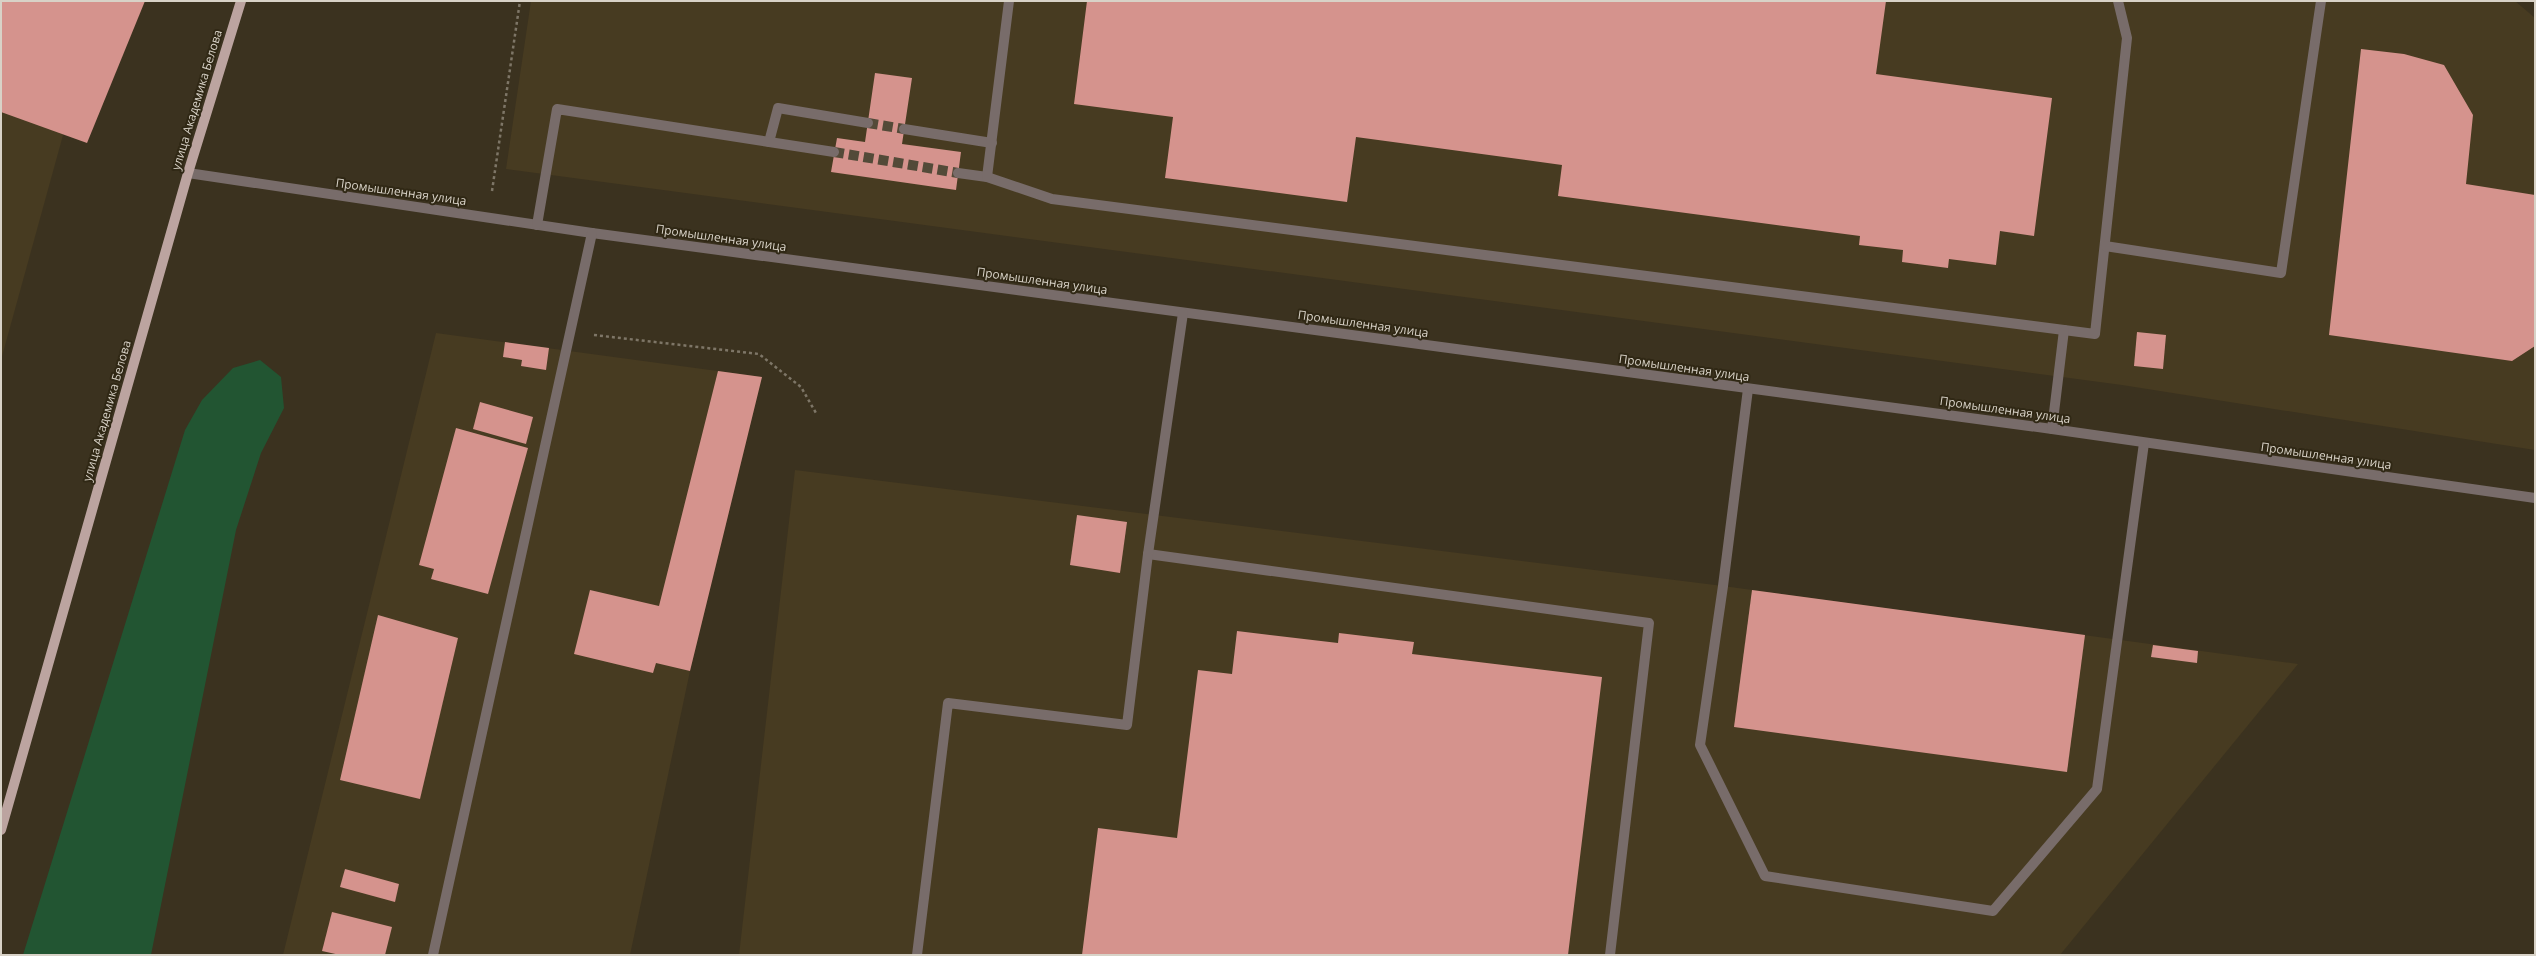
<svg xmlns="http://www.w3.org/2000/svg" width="2536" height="956" viewBox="0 0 2536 956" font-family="'Open Sans',sans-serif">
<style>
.built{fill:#473b21}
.green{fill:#225532}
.building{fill:#d5938d}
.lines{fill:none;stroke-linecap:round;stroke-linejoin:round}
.minor-tunnel{stroke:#534a38;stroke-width:10;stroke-dasharray:10 5;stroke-linecap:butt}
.path{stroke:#7e7667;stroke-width:2.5;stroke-dasharray:3 3;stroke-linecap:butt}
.minor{stroke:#786c6a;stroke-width:10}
.major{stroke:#bca4a0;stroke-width:10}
.labels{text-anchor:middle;stroke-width:4;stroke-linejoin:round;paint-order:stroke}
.street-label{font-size:12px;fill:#d8d2c7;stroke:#302815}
</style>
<rect width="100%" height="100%" fill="#3b321f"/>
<g class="built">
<path d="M1,1H100L1,360Z"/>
<path d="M531,1H2515L2535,18V450L2122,385L506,169Z"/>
<path d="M436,333L762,377L690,671L630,955H283Z"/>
<path d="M795,470L1723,586L2298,664L2060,955H739Z"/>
</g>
<path class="green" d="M260,360L281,377L284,408L261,453L236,530L151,955H23L185,430L202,400L233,368Z"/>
<g class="building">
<path d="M1,1H145L87,143L1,112Z"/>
<path d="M1087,1H1886L1876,74L2052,98L2034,236L2000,231L1996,265L1949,259L1948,268L1902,262L1903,250L1859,245L1860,236L1558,196L1562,165L1356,137L1347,202L1165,178L1173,117L1074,104Z"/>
<path d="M2361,49L2404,54L2444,65L2473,115L2466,184L2535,195V346L2512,361L2329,335Z"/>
<path d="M875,73L912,78L902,144L961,152L956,190L831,172L837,138L865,142Z"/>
<path d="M2137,332L2166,335L2163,369L2134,366Z"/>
<path d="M505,342L549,348L546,370L521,366L522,360L503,357Z"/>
<path d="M718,371L762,377L690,671L656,663L653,673L574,654L590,590L659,606Z"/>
<path d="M480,402L533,417L526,444L473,429Z"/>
<path d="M456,428L528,448L488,594L431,579L434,569L419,565Z"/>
<path d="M1077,515L1127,522L1120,573L1070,565Z"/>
<path d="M1752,590L2085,635L2067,772L1734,727Z"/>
<path d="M378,615L458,638L420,799L340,780Z"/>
<path d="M1237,631L1338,643L1339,633L1414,642L1412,654L1602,677L1568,955H1082L1098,828L1177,838L1198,670L1232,674Z"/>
<path d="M2153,645L2198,651L2197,663L2151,657Z"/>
<path d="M345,869L399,884L395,902L340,887Z"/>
<path d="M332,912L392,927L385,955H340L322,951Z"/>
</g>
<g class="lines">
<g class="minor-tunnel">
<path d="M868,123L904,129"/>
<path d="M834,152L958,173"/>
</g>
<g class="path">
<path d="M492,191L520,1"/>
<path d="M594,335L759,354L801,387L816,413"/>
</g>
<g class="minor">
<path d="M904,129L992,143"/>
<path d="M769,142L778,108L868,123"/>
<path d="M188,173L592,233L2052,429L2535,498"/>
<path d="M958,173L987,177L1052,199L2095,334L2127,38L2118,1"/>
<path d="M987,177L1009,1"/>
<path d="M537,225L557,109L834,152"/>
<path d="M2105,246L2281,273L2321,1"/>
<path d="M1748,389L1723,586L1700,745L1765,876L1993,911L2097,789L2144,443"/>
<path d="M2052,429L2064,330"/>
<path d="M1148,554L1649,623L1610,955"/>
<path d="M433,955L592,233"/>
<path d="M917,955L948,703L1127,725L1148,554L1183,313"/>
</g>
<path class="major" d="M1,830L188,173L241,1"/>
</g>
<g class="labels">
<g class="street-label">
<text transform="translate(197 100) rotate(-73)" y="4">улица Академика Белова</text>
<text transform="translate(401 192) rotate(8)" y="4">Промышленная улица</text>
<text transform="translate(721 238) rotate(8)" y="4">Промышленная улица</text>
<text transform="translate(1042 281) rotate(8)" y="4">Промышленная улица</text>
<text transform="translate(1363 324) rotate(8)" y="4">Промышленная улица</text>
<text transform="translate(1684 368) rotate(8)" y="4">Промышленная улица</text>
<text transform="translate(2005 410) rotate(8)" y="4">Промышленная улица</text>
<text transform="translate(107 411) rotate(-74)" y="4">улица Академика Белова</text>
<text transform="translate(2326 456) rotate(8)" y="4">Промышленная улица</text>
</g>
</g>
<rect width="2536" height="956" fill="none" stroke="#d8d2c7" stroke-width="4"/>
</svg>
